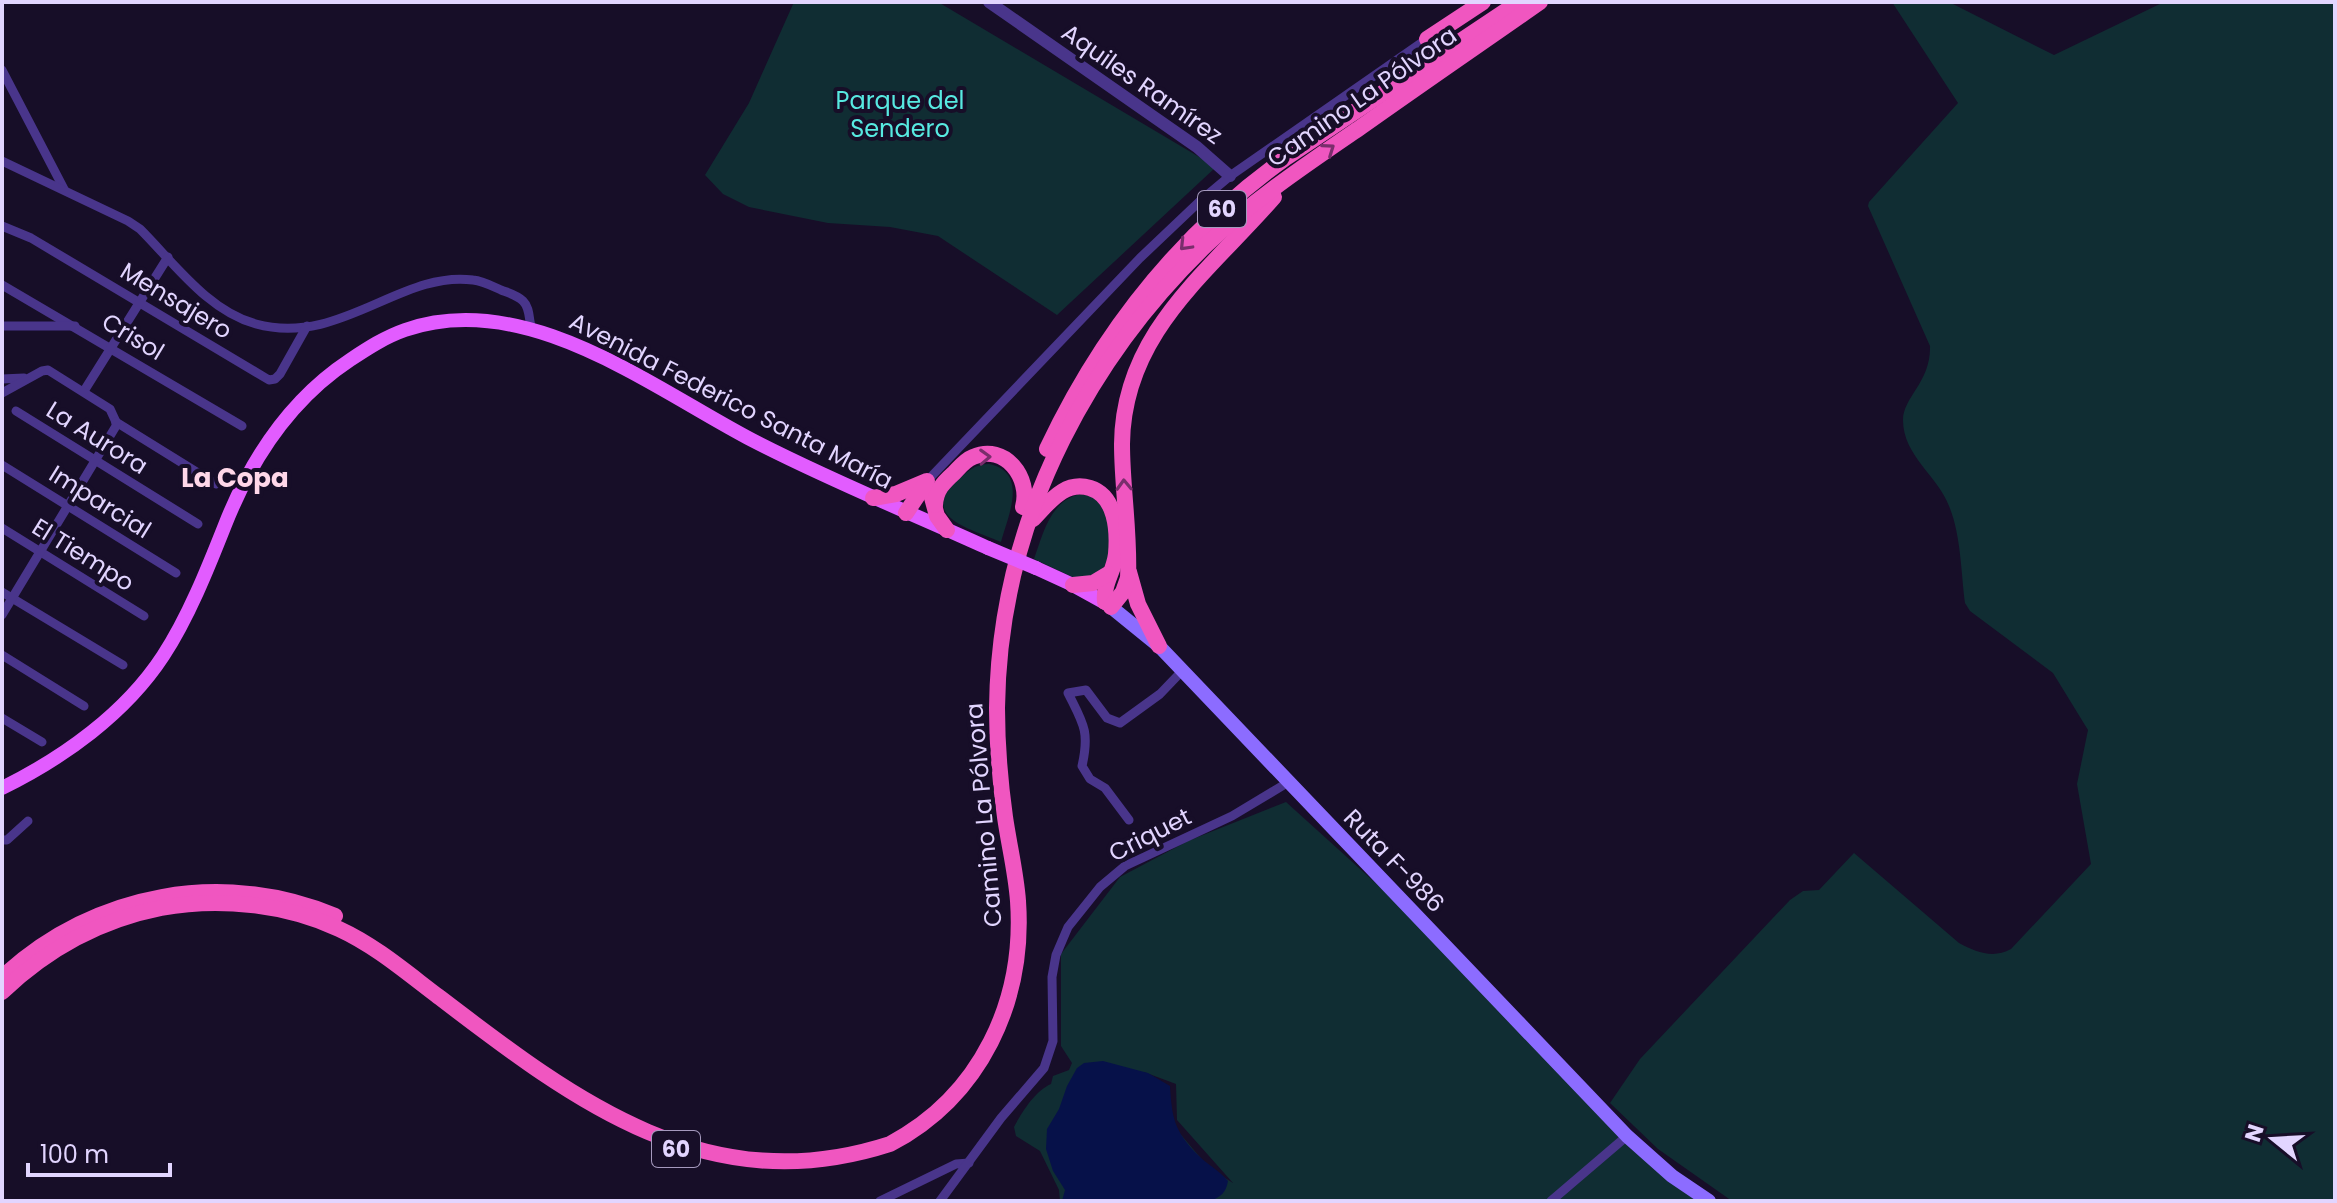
<svg xmlns="http://www.w3.org/2000/svg" width="2337" height="1203" font-family="Poppins,sans-serif">
<style>
.green{fill:#102d33;fill-rule:evenodd}
.water{fill:#061149}
.lines{fill:none;stroke-linecap:round;stroke-linejoin:round}
.minor{stroke:#49358b;stroke-width:9}
.tertiary{stroke:#49358b;stroke-width:12}
.secondary{stroke:#8c6cff;stroke-width:14}
.primary{stroke:#e25cff;stroke-width:14}
.trunk{stroke:#f056c0;stroke-width:16}
.primary-bridge{stroke:#e25cff;stroke-width:14}
.oneway{stroke:#792e6c}
.labels{text-anchor:middle;stroke-width:8;stroke-linejoin:round;paint-order:stroke}
.shield{fill:#170e28;stroke:#a599be;stroke-width:2}
.shield-label{font-size:22px;font-weight:bold;fill:#e2d5ff}
.street-label{font-size:24px;fill:#e2d5ff;stroke:#170e28}
.park-label{font-size:24px;fill:#57e9e1;stroke:#170e28}
.neighbourhood-label{font-size:26px;font-weight:bold;fill:#ffd7e9;stroke:#170e28}
</style>
<rect width="100%" height="100%" fill="#170e28"/>
<g class="green">
<path d="M794,2H938L1216,167L1057,315L938,236L890,227L828,223L749,207L723,194L705,175L749,103Z"/>
<path d="M1892,2H1949L2054,55L2164,2H2335V1201H1732L1658,1149L1610,1103L1640,1059L1790,900L1803,891L1819,890L1854,853L1959,943C1976,952 1993,959 2011,949L2091,864L2077,784L2088,730L2053,673L1970,611L1965,603C1961,572 1961,535 1949,506C1938,476 1903,456 1903,420C1903,397 1931,382 1930,346L1868,206L1869,202L1958,103Z"/>
<path d="M989,464C1029,472 1008,516 1001,542C974,530 917,517 957,481C967,472 974,464 989,464Z"/>
<path d="M1081,494C1088,496 1094,496 1098,501C1111,514 1116,555 1102,569C1097,574 1086,577 1079,580L1034,559C1043,534 1050,500 1081,494Z"/>
<path d="M1286,802L1391,897L1631,1149L1698,1201H1060L1059,1190L1040,1151L1016,1136L1014,1127C1022,1112 1035,1091 1051,1084L1053,1076L1069,1070L1072,1063L1061,1046V954L1120,877L1188,841ZM1144,1072L1176,1084L1177,1120L1233,1183L1209,1168L1161,1111Z"/>
</g>
<path class="water" d="M1103,1061L1148,1073L1170,1086C1172,1118 1174,1131 1199,1156C1208,1165 1219,1170 1228,1181C1226,1193 1221,1196 1211,1201H1062L1065,1190L1053,1171L1046,1149L1047,1129L1059,1109L1067,1086L1077,1068L1084,1063Z"/>
<g class="lines">
<g class="minor">
<path d="M2,70L64,189"/>
<path d="M2,161L128,221L140,229C174,263 208,311 256,324C340,347 401,270 473,280C483,281 492,286 501,290C509,293 517,295 523,301C531,309 528,320 532,329"/>
<path d="M2,226L31,238L269,380L275,379L280,374L307,326"/>
<path d="M2,285L242,426"/>
<path d="M2,326H75"/>
<path d="M2,379L24,378"/>
<path d="M84,391L168,257"/>
<path d="M2,393L42,371L48,370L110,409L116,422"/>
<path d="M16,411L198,524"/>
<path d="M116,422L216,484"/>
<path d="M2,465L176,573"/>
<path d="M927,481L1140,258L1199,202L1230,176L1427,39"/>
<path d="M2,528L144,616"/>
<path d="M2,592L123,665"/>
<path d="M2,615L116,426V422"/>
<path d="M2,655L84,706"/>
<path d="M2,718L42,742"/>
<path d="M1129,820L1105,788L1090,779L1082,766C1090,731 1083,723 1068,693L1086,690L1107,718L1120,723L1160,694L1182,671"/>
<path d="M2,840H7L28,821"/>
<path d="M880,1201L956,1164L969,1163"/>
<path d="M940,1201L1001,1118L1044,1068L1053,1041L1052,977L1056,955L1068,927L1100,887L1125,866L1232,816L1287,783"/>
<path d="M1551,1201L1627,1136"/>
</g>
<path class="tertiary" d="M989,2L1197,147L1230,176"/>
<path class="secondary" d="M1111,607L1159,646L1627,1136L1672,1176L1709,1201"/>
<g class="primary">
<path d="M1036,568L1073,585L1111,606"/>
<path d="M2,788C63,758 125,714 163,656C188,618 208,568 225,525C251,459 291,399 350,360C368,348 385,337 405,330C525,288 651,387 752,440C829,480 909,512 988,548"/>
</g>
<g class="trunk">
<path d="M1427,39L1483,2"/>
<path d="M1047,449C1102,332 1182,232 1287,157L1519,2"/>
<path d="M931,494L937,516L947,530"/>
<path d="M873,498L896,494L927,481"/>
<path d="M935,505C936,490 943,483 954,473C959,468 965,460 973,457C1005,443 1031,478 1023,507"/>
<path d="M906,513L926,483"/>
<path d="M1033,519C1049,503 1064,480 1090,488C1116,496 1118,531 1116,554C1114,572 1103,583 1105,602"/>
<path d="M1129,572L1138,604L1159,646"/>
<path d="M1073,585L1093,583L1108,574"/>
<path d="M1111,607L1123,592L1128,578C1130,533 1122,488 1122,444C1123,333 1208,273 1274,197"/>
<path d="M6,974C95,893 223,869 335,916"/>
<path d="M2,992C46,950 100,920 161,908C219,897 285,904 339,929C376,946 407,973 439,997C575,1101 708,1203 890,1144C981,1096 1025,1001 1018,901C1016,873 1009,845 1005,817C1000,781 997,745 997,708C998,614 1021,523 1063,439C1099,367 1148,301 1206,245C1253,200 1307,164 1361,127C1420,85 1480,44 1540,2"/>
</g>
<path class="primary-bridge" d="M988,548L1036,568"/>
</g>
<defs><path id="oneway-chevron" d="M-2-3.5L2.5 0L-2 3.5" fill="none" stroke-width="1.6" stroke-linecap="round" stroke-linejoin="round" transform="scale(2)"/></defs>
<g class="oneway">
<use href="#oneway-chevron" transform="translate(1329 149) rotate(-35)"/>
<use href="#oneway-chevron" transform="translate(1185 245) rotate(134)"/>
<use href="#oneway-chevron" transform="translate(985 457) rotate(-2)"/>
<use href="#oneway-chevron" transform="translate(1124 485) rotate(-92)"/>
</g>
<g class="labels">
<g class="shield">
<rect x="1198" y="191" width="48" height="36" rx="6"/>
<rect x="652" y="1131" width="48" height="36" rx="6"/>
</g>
<g class="shield-label">
<text x="1222" y="217">60</text>
<text x="676" y="1157">60</text>
</g>
<g class="street-label">
<text transform="translate(1142 84) rotate(35)" y="8">Aquiles Ramírez</text>
<text transform="translate(1362 97) rotate(-35)" y="8">Camino La Pólvora</text>
<text transform="translate(176 301) rotate(31)" y="8">Mensajero</text>
<text transform="translate(133 337) rotate(31)" y="8">Crisol</text>
<text transform="translate(731 401) rotate(27)" y="8">Avenida Federico Santa María</text>
<text transform="translate(97 438) rotate(32)" y="8">La Aurora</text>
<text transform="translate(100 502) rotate(32)" y="8">Imparcial</text>
<text transform="translate(83 555) rotate(32)" y="8">El Tiempo</text>
<text transform="translate(984 815) rotate(-95)" y="8">Camino La Pólvora</text>
<text transform="translate(1150 835) rotate(-27)" y="8">Criquet</text>
<text transform="translate(1394 861) rotate(46)" y="8">Ruta F-986</text>
</g>
<g class="park-label">
<text x="900" y="109">Parque del<tspan x="900" dy="28">Sendero</tspan></text>
</g>
<g class="neighbourhood-label">
<text x="235" y="487">La Copa</text>
</g>
</g>
<rect width="2337" height="1203" fill="none" stroke="#e2d5ff" stroke-width="8"/>
<g transform="translate(2273 1139) rotate(288)" stroke="#170e28" stroke-width="6" paint-order="stroke">
<path d="M0-6L14 30L0 20L-14 30Z" fill="#e2d5ff"/>
<text y="-12" font-size="22" font-weight="bold" text-anchor="middle" fill="#e2d5ff">N</text>
</g>
<path d="M28 1163v12h142v-12" fill="none" stroke="#e2d5ff" stroke-width="4"/>
<text x="40" y="1163" font-size="24" fill="#e2d5ff" stroke="#170e28" stroke-width="6" paint-order="stroke">100 m</text>
</svg>
